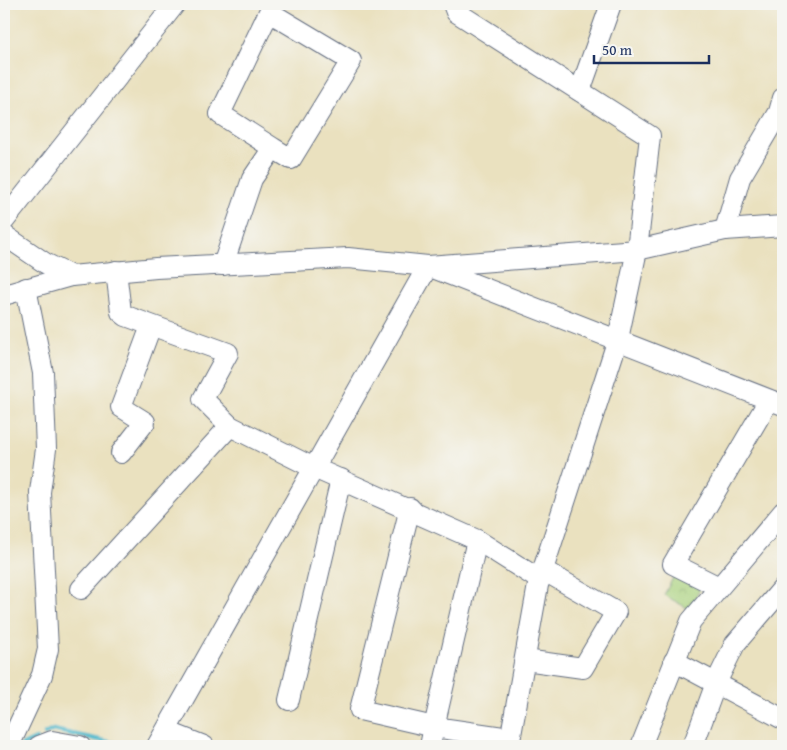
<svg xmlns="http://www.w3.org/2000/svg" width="787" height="750" font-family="'Gentium Book Plus',serif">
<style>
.park{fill:url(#park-crowns);stroke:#62806d}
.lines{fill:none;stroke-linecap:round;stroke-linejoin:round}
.stream{stroke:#4db7cb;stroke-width:4.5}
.minor-casing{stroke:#636d80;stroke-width:22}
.minor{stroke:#fff;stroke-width:20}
</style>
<defs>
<pattern id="park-crowns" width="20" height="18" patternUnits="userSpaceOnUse" patternTransform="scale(1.25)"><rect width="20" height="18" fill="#a9d17c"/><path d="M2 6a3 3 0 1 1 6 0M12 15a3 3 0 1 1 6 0" fill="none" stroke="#91b46e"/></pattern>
</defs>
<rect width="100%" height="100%" fill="#f6f6f2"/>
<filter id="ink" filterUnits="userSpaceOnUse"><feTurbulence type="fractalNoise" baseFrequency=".02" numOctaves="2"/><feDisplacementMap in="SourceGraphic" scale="10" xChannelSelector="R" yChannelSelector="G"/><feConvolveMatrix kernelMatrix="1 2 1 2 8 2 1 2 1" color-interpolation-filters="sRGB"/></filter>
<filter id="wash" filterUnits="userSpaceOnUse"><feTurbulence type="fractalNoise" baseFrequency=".0096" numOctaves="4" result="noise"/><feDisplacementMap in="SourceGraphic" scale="20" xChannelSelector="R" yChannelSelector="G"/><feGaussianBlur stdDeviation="1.12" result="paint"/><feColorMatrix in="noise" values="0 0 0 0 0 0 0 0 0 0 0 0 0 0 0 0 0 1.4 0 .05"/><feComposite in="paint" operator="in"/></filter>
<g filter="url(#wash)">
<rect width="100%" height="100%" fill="#eae1bf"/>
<path class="park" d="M677,570L696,580L700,589L689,609L664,595Z"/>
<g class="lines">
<g class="stream">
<path d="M45,734L53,730L128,746"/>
<path d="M21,746L36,739"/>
</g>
</g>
</g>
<g filter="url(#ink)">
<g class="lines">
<defs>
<g id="minor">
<path d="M453,4L456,12L650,136L637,250L618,339L538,585L509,746"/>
<path d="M580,91L611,4"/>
<path d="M4,221L175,4"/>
<path d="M725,230L740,178L779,112L783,98"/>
<path d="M4,235L45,263L71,276L156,268L348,258L428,266L783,405"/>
<path d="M223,265L252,179L273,148L291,159L351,61L269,12L220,114L273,148"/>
<path d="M116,271L121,312L126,316L228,353L203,399L230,426"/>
<path d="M4,295L71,276"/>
<path d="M121,453L145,422L121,407L151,326"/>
<path d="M410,508L360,710L434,727L477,540"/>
<path d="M719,587L673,564L769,400"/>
<path d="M81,589L230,426L314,468L477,540L540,580"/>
<path d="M525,660L583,668L616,612L543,570"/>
<path d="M674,661L783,719"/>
<path d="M289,700L341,479"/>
<path d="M166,731L204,746"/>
<path d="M9,746L42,675L48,649L40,492L46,449L43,373L26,288"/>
<path d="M39,746L52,741L80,746"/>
<path d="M157,746L428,266L637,250L725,230L783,226"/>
<path d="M430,746L434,727L510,738"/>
<path d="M641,746L691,621L783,512"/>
<path d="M693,746L716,683L735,644L783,588"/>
</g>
</defs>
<use href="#minor" class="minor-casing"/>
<use href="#minor" class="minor"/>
</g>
</g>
<rect width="787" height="750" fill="none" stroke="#f6f6f2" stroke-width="20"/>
<path d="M594 55v8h115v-8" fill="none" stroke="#1b2f5e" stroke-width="2.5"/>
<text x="602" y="55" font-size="15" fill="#1b2f5e" stroke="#f6f6f2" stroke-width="4" paint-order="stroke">50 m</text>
</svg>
